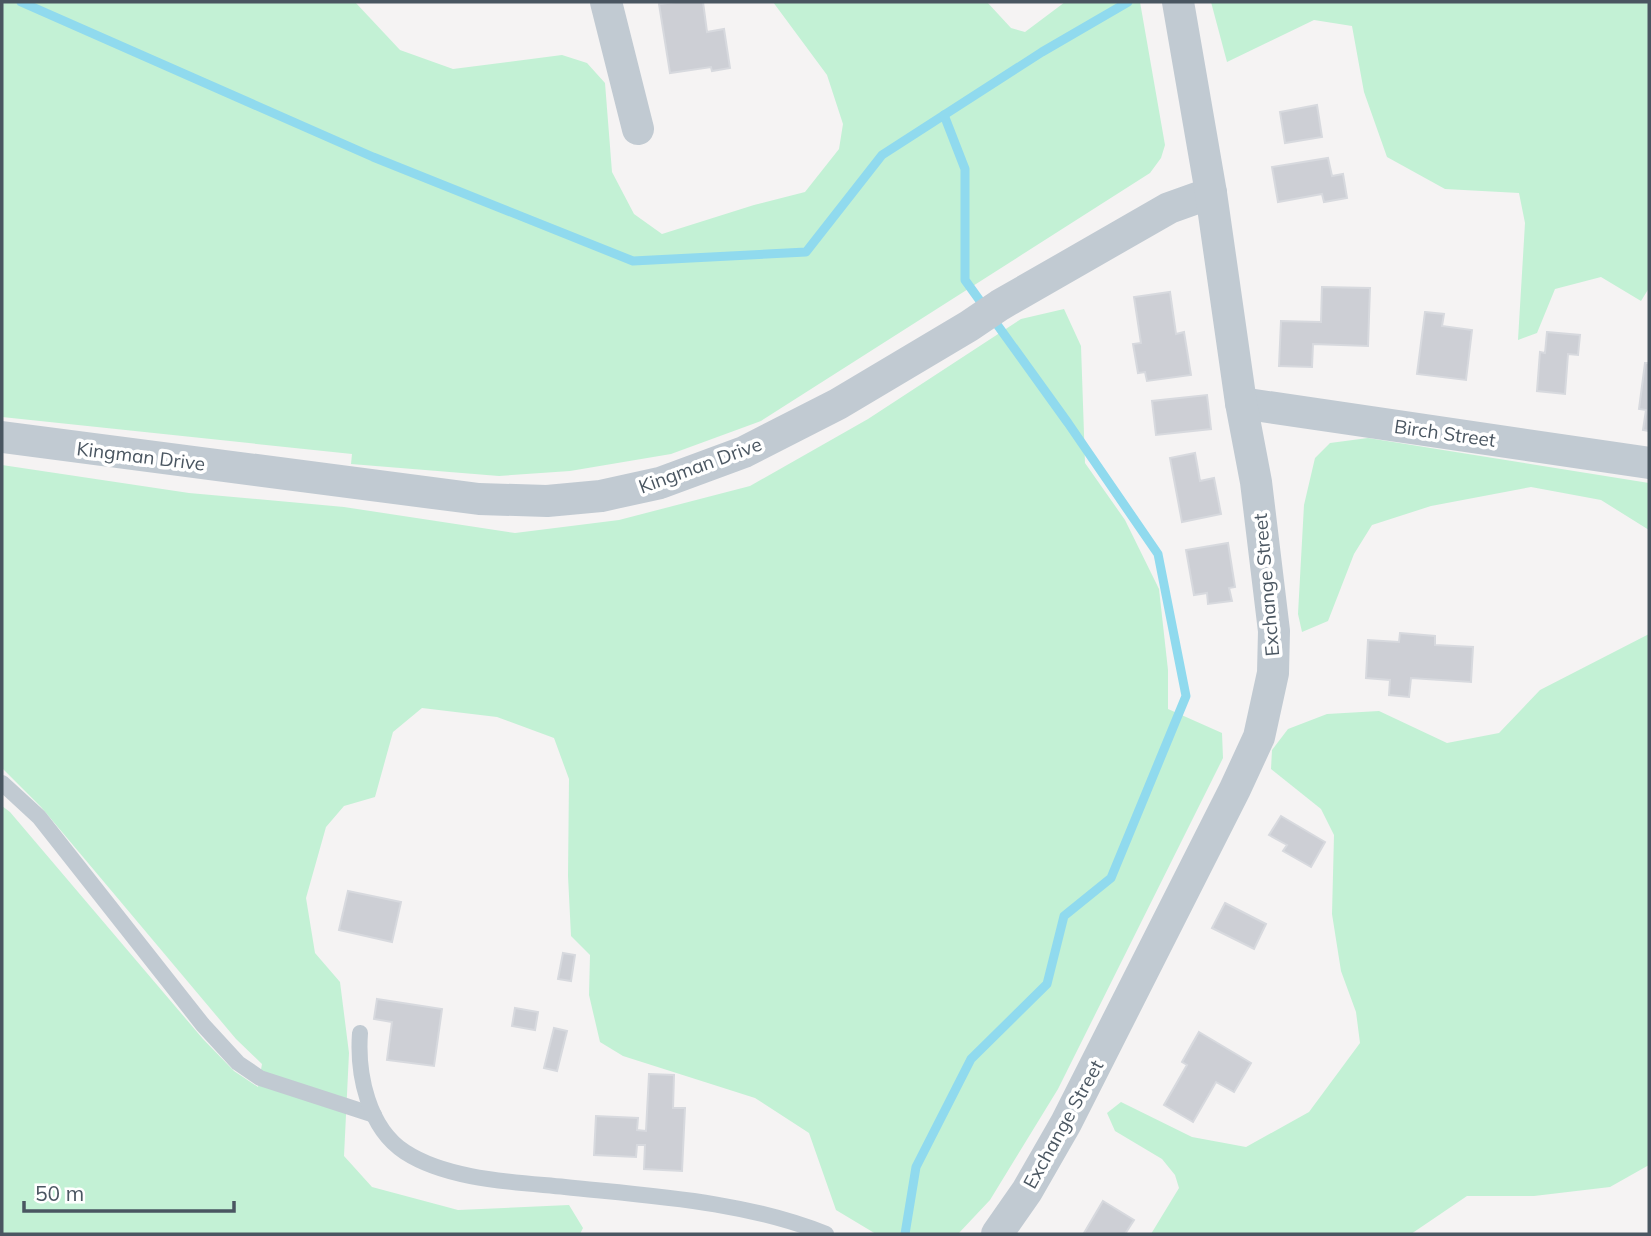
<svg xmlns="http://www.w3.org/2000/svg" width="1651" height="1236" font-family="Mulish,sans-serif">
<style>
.green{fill:#c3f1d5}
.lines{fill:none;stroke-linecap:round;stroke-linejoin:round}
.stream{stroke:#90daee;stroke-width:9}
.building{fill:#cdcfd5;stroke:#d7d9de;stroke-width:2}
.service{stroke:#c1cad2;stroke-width:16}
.minor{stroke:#c1cad2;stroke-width:32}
.labels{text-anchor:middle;stroke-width:7;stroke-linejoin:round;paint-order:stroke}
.street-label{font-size:19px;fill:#4a5661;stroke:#fff}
</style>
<rect width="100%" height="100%" fill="#f5f3f3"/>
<g class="green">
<path d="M2,2H355L400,50L453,69L562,55L587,63L605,83L612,172L634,214L662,234L754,205L805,192L839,149L843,124L827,75L773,2H987L1011,28L1025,32L1065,2H1140L1165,145L1161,158L1150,173L761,421L671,454L570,471L499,476L351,464L352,454L2,417Z"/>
<path d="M1211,2H1649V288L1641,301L1601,277L1555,289L1537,333L1518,340L1525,223L1519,193L1445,189L1387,157L1364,92L1352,26L1314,20L1227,62Z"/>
<path d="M1064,309L1081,346L1085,463L1125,520L1159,589L1168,670V709L1222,733L1223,758L1058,1089L990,1200L958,1234H876L836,1210L809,1133L755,1098L623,1056L600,1042L589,995L590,955L571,936L568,876L569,779L554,738L497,717L422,708L393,732L375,797L344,806L326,827L306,898L315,953L340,982L349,1053L344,1156L372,1187L458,1210L569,1205L583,1228L580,1234H2V806L10,812L203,1039L234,1071L258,1087L262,1064L236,1039L41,807L2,768V465L189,493L344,507L515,533L619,520L750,486L868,419L1021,319Z"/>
<path d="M1368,438L1649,483V530L1601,500L1531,487L1431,506L1372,525L1354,554L1328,621L1302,632L1298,614L1304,505L1315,458L1330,443Z"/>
<path d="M1649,634V1165L1610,1187L1534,1196H1467L1411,1234H1151L1179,1188L1175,1175L1162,1159L1115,1131L1107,1113L1121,1102L1192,1137L1246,1147L1309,1112L1360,1043L1356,1012L1341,971L1332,914L1334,835L1321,809L1271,769L1272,750L1288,729L1327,714L1379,711L1447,743L1499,733L1540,690Z"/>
</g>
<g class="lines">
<g class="stream">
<path d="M21,2L373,157L633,261L806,252L882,155L1042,52L1128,2"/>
<path d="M905,1234L916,1167L971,1059L1047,984L1064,916L1111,878L1186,696L1158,554L1068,423L965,280V169L944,115"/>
</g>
</g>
<g class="building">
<path d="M676,2H703L707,32L724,29L730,68L712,71L711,67L670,73L659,4Z"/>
<path d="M1317,105L1322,137L1285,143L1280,112Z"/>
<path d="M1328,158L1332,176L1343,174L1347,198L1324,202L1322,194L1278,202L1272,167Z"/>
<path d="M1322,287L1370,288L1368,346L1313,344L1312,367L1279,366L1281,321L1321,322Z"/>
<path d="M1170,292L1176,334L1184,332L1191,375L1147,381L1145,372L1138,373L1133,344L1141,343L1134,297Z"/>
<path d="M1425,312L1444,314L1442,326L1472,330L1466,380L1417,374Z"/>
<path d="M1547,332L1580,335L1578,355L1568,354L1565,394L1537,391L1540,352L1545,353Z"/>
<path d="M1645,363H1649V431L1643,430L1646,410L1639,409Z"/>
<path d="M1207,395L1211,429L1156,435L1152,401Z"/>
<path d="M1195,453L1200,481L1214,478L1221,514L1182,522L1170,458Z"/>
<path d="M1228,543L1235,587L1229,588L1232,601L1208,604L1207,593L1194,595L1186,550Z"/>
<path d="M1400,633L1435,636V645L1473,647L1471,682L1411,678L1409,697L1389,695L1390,680L1366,678L1368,640L1399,642Z"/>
<path d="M1281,816L1325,842L1311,867L1283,851L1287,845L1269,835Z"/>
<path d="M348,891L401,902L392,942L339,930Z"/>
<path d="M1225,903L1266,924L1254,949L1212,928Z"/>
<path d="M563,953L575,955L571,981L558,979Z"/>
<path d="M377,999L442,1009L434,1066L387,1060L392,1022L374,1019Z"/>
<path d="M515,1008L538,1012L535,1030L512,1026Z"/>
<path d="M554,1028L567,1031L557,1071L544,1068Z"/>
<path d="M1199,1032L1251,1063L1234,1092L1216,1082L1193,1122L1164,1105L1187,1065L1182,1062Z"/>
<path d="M649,1074L674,1075L673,1108H685L682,1171L644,1169L645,1145H637L636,1157L594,1155L596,1116L638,1118L637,1130L646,1131Z"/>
<path d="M1103,1201L1134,1220L1125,1234L1084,1233Z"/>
</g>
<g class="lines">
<g class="service">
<path d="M2,783L39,817L203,1025L238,1063L260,1078L374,1115"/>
<path d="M360,1033C357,1074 368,1128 405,1152C448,1180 515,1182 565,1187C652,1196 744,1201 826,1234"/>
</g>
<g class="minor">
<path d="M606,2L638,129"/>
<path d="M1241,403L1649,463"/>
<path d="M2,437L479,499L547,501L601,496L660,483L744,452L838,404L969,326L1000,305L1169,208L1211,193"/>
<path d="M997,1234L1027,1191L1066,1123L1235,789L1259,737L1273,673L1274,631L1256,482L1241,403L1211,193L1178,2"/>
</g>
</g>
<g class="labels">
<g class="street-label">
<text transform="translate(1445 433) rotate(8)" y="7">Birch Street</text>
<text transform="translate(141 456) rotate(7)" y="7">Kingman Drive</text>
<text transform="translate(700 465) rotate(-20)" y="7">Kingman Drive</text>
<text transform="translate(1266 585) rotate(-95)" y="7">Exchange Street</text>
<text transform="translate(1063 1124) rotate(-61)" y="7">Exchange Street</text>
</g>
</g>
<rect width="1651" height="1236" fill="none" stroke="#4a5661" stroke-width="7"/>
<path d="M24 1201v10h210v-10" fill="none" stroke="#4a5661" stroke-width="3.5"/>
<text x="35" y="1201" font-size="21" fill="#4a5661" stroke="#ffffff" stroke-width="5" paint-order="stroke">50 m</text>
</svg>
